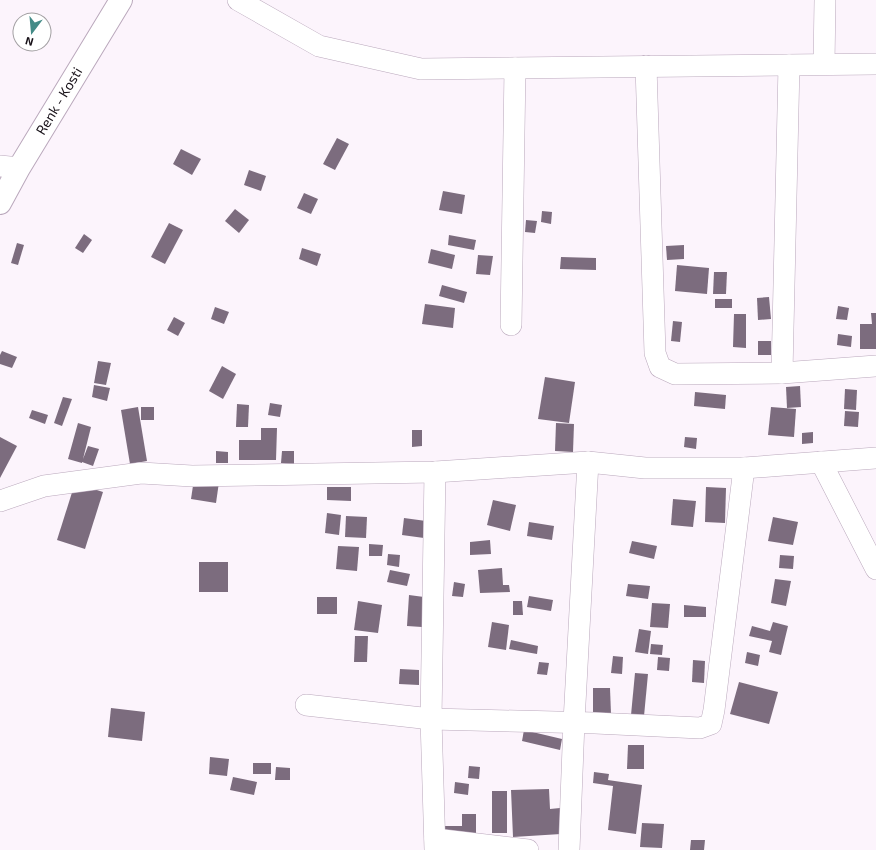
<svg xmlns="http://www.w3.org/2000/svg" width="876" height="850" font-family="'Exo 2',sans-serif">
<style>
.building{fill:#7c6c7e}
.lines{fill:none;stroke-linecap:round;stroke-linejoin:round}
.street-casing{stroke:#baa8bc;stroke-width:22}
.primary-casing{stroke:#baa8bc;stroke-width:24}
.street{stroke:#fff;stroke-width:21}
.primary{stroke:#fff;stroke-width:22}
.labels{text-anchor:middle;stroke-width:4;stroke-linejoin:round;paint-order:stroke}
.street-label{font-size:14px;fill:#181219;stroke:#fff}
</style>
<rect width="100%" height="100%" fill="#fcf4fc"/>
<g class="building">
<path d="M337,138L349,144L335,170L323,164Z"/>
<path d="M181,149L201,159L192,175L173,164Z"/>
<path d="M249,170L266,176L261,191L244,185Z"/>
<path d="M443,191L465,195L462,214L439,210Z"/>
<path d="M304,193L318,199L311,214L297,208Z"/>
<path d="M235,209L249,220L239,233L225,221Z"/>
<path d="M542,211L552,212L551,224L541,222Z"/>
<path d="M526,220L537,221L535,233L525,232Z"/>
<path d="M169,223L183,230L165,264L151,257Z"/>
<path d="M84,234L92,240L83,253L75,248Z"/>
<path d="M449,235L476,240L474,250L448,245Z"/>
<path d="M17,243L24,245L18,265L11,263Z"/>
<path d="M684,245V259L667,260L666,246Z"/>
<path d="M302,248L321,254L317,266L299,259Z"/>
<path d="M431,249L455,255L452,269L428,263Z"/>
<path d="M478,255L493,256L490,275L476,274Z"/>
<path d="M561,257L596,258V270L560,269Z"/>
<path d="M677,265L709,268L707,294L675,291Z"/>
<path d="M714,272H727L726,294H713Z"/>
<path d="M442,285L467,292L464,303L439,296Z"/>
<path d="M769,297L771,319L758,320L757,298Z"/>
<rect x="715" y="299" width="17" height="9"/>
<path d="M425,304L455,308L453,328L422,324Z"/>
<path d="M838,306L849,308L847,320L836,319Z"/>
<path d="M215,307L229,312L224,324L211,319Z"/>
<path d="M871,313H876V349H860V324H872Z"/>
<path d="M734,314H746V348L733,347Z"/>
<path d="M174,317L185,323L178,336L167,330Z"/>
<path d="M673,321L682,322L680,342L671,341Z"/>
<path d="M838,334L852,336L851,347L837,345Z"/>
<rect x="758" y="341" width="13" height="14"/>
<path d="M2,351L17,357L12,368L0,364V355Z"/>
<path d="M98,361L111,363L106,385L94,383Z"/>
<path d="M222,366L236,374L223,399L209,391Z"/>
<path d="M545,377L575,382L569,423L538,419Z"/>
<path d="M94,385L110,388L107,401L92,397Z"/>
<path d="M800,386L801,407L787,408L786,387Z"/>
<path d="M845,389L857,390L856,410L844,409Z"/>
<path d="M695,392L726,395L725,409L694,406Z"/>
<path d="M63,397L72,399L62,426L54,423Z"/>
<path d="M270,403L282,405L280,417L268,415Z"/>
<path d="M237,404L249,405L248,427H236Z"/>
<path d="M138,407L147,461L130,464L121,410Z"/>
<rect x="141" y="407" width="13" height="13"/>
<path d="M771,407L796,409L794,437L768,435Z"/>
<path d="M32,410L48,415L45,424L29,418Z"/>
<path d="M845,411L859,412L858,427L844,426Z"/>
<path d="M78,423L91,427L83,459L88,446L99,449L93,466L82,462V463L68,459Z"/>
<path d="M556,423L574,424L573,452L555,451Z"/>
<path d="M261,428H277L276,460H239V440H261Z"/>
<path d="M412,430H422V446L412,447Z"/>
<path d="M813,432V443L802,444V433Z"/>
<path d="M0,437L17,446L0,478Z"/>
<path d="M685,437L697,438L696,449L684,447Z"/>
<path d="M216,451L228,452V463H216Z"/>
<path d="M282,451H294V464L281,463Z"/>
<path d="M194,479L219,482L216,503L191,499Z"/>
<path d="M75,483L103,492L85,549L57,540Z"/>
<path d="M327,487H351V501L327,500Z"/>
<path d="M706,487L726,488L725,523L705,522Z"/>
<path d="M673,499L696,501L693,527L671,525Z"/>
<path d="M493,500L516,505L510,531L487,525Z"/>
<path d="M327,513L341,515L339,535L325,533Z"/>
<path d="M346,516L367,517L366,538L345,537Z"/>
<path d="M773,517L798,522L793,545L768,541Z"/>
<path d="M404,518L426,521L424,538L402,535Z"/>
<path d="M529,522L554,526L552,540L527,536Z"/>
<path d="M490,540L491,554L470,555V542Z"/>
<path d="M632,541L657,546L654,559L629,553Z"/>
<path d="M369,544L383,545L382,556H369Z"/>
<path d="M338,546L359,547L357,571L336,569Z"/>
<path d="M388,554L400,555L399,567L387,565Z"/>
<path d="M780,555L794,556L793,569L779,568Z"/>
<rect x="199" y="562" width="29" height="30"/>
<path d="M502,568L503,585H509L510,592L480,593L478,570Z"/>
<path d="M390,570L410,574L407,586L387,582Z"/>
<path d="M775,579L791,581L786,606L771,603Z"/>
<path d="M454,582L465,584L463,597L452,596Z"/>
<path d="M628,584L650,586L648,599L626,596Z"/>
<path d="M409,595L424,597L422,627L407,626Z"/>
<path d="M529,596L553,600L551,611L527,607Z"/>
<rect x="317" y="597" width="20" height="17"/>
<path d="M358,601L382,605L378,633L354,630Z"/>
<path d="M513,601H522L523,615H513Z"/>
<path d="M652,603L670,604L668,628L650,627Z"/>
<path d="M684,605L706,607V617H684Z"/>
<path d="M492,622L509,625L506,650L488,647Z"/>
<path d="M773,622L788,626L781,655L769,652L772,641L749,636L752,626L770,631Z"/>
<path d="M639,629L651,631L648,654L635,652Z"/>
<path d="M355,636H368L367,662H354Z"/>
<path d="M511,640L538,646L537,654L509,649Z"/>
<path d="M651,644L663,645L662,655L650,654Z"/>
<path d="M747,652L760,655L758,666L745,663Z"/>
<path d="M613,656L623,657L622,674L611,673Z"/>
<path d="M658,657L670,658L669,671L657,670Z"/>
<path d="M693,660L705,661L704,683L692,682Z"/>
<path d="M539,662L549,663L547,675L537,674Z"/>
<path d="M400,669L419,670V685L399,684Z"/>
<path d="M635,673L648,674L644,716L631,715Z"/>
<path d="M739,682L778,692L769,724L730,714Z"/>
<path d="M593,688H610L611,714H593Z"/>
<path d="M111,708L145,712L142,741L108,737Z"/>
<path d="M524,730L562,739L560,750L522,741Z"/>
<path d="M628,745H644V769H627Z"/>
<path d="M210,757L229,759L227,776L209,774Z"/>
<rect x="253" y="763" width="18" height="11"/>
<path d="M469,766L480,767L479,779L468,778Z"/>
<path d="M276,767L290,768V780H275Z"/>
<path d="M594,772L609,774L608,780L642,785L636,834L608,830L613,786L593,783Z"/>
<path d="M233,777L257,782L254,795L230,790Z"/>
<path d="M455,782L469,784L468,795L454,793Z"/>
<path d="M549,789L550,809L560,808L561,834L513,837L511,790Z"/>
<rect x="492" y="791" width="15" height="42"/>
<path d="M462,814H476V840H442V826H462Z"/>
<path d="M642,823L664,824L662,848L640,847Z"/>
<path d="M691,840H705L704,850H690Z"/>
</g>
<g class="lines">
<defs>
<g id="street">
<path d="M238,0L319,46L421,69L876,64"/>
<path d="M824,64L825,0"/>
<path d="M646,66L655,353L660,367L675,374L782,373L876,366"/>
<path d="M0,166L19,168"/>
<path d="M511,325L515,68"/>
<path d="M782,373L789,65"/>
<path d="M821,462L876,569"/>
<path d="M435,472L431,719L435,850"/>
<path d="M0,501L44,486L141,473L192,476L435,472L588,462L645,468H744L876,458"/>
<path d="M306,705L431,719L595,723L700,728L711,724L714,710L744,468"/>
<path d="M435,839L528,850"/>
<path d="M569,850L574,722L588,462"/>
</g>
<path id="primary" d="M0,203L19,168L121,0"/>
</defs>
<use href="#street" class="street-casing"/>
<use href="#primary" class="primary-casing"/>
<use href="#street" class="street"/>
<use href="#primary" class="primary"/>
</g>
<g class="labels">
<g class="street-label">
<text transform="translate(59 101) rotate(-59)" y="5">Renk - Kosti</text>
</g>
</g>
<g transform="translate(32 32) rotate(196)"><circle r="19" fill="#ffffff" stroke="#a3a0a3"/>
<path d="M0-3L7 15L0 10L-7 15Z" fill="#438b87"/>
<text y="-6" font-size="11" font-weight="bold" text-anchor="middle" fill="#181219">N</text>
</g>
</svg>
